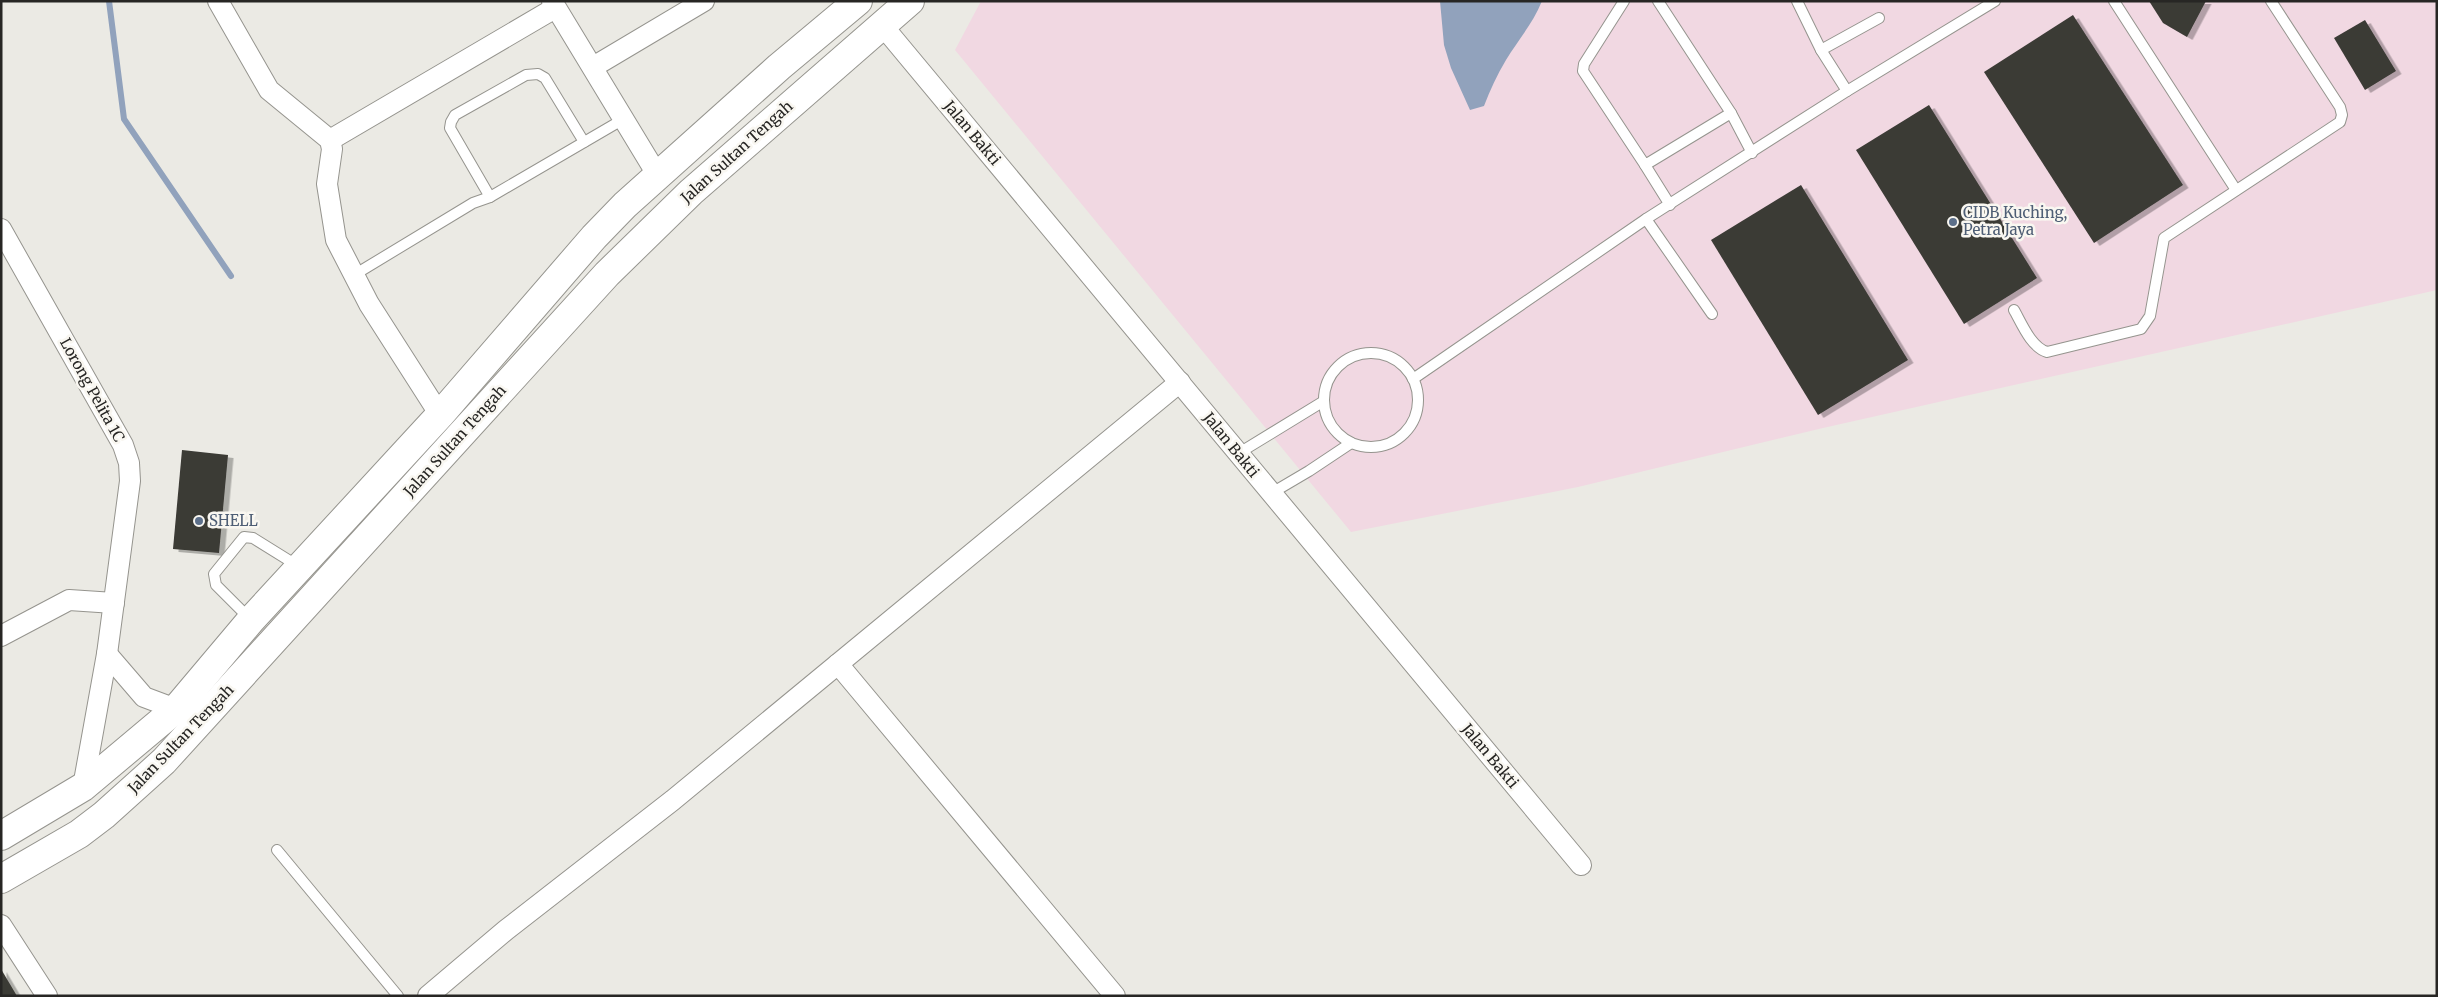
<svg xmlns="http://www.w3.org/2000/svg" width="2438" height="997" font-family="Merriweather,serif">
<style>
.education{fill:#f1d8e2}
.water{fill:#91a2bc}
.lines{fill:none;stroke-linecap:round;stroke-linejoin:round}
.stream{stroke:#91a2bc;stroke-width:6}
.building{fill:#3b3a35;filter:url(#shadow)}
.lane-casing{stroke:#95948e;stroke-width:12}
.street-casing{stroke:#95948e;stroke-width:22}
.secondary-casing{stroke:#95948e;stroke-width:30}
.lane{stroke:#fff;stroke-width:10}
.street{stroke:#fff;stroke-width:20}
.secondary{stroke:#fff;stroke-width:28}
.service-dot{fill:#5c6f8a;stroke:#f9f7f1;stroke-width:2}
.labels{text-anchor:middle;stroke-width:5;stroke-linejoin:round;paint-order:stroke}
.street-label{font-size:15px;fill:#272624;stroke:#f9f7f1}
.service-label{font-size:15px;fill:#4e5e75;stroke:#f9f7f1;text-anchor:start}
</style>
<defs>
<filter id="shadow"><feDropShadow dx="5.5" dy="3" stdDeviation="0" flood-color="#0004"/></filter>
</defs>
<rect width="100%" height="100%" fill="#ebeae4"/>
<path class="education" d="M981,1H2437V290L1823,428L1578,487L1351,532L955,50Z"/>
<path class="water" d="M1440,1H1542C1532,25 1518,40 1506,60C1497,75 1490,90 1484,106L1470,110L1451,68L1444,45Z"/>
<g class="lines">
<path class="stream" d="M109,1L124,119L231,276"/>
</g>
<g class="building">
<path d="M2149,1H2206L2187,37L2163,23Z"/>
<path d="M2073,15L2183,185L2094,243L1984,72Z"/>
<path d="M2365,20L2396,71L2365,90L2334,38Z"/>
<path d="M1929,105L2037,278L1964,324L1856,150Z"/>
<path d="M1801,185L1908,360L1818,415L1711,240Z"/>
<path d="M182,450L228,455L219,553L173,549Z"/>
<path d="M1,969L17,996H1Z"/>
</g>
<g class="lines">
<defs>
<g id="lane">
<path d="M1624,1L1584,64L1583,71L1645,165L1731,113"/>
<path d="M1658,1L1731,113L1752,153"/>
<path d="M1797,1L1821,50"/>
<path d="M2114,1L2236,190"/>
<path d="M1847,91L1821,50L1879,18"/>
<path d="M1645,165L1670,205"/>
<path d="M490,197L450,128L451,122L455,115L526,75L538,74L545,78L584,142"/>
<path d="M1646,219L1712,314"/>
<path d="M354,275L473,203L490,197L622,120"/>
<path d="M2014,310C2022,324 2031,347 2047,352L2141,329L2150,316L2164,238L2340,122L2342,115L2340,107L2271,1"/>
<circle cx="1371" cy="400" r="47"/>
<path d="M1413,379L1646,219L1847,91L1995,1"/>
<path d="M1239,453L1324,401"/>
<path d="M1270,494L1309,471L1351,443"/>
<path d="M251,620L216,585L214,574L244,537L253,538L298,566"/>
<path d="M277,850L398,996"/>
</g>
<g id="street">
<path d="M218,1L269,90L330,140L332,149L327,184L336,240L369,304L440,415"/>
<path d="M552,1L658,176"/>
<path d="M882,25L1581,865"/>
<path d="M593,67L704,1"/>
<path d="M330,140L555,8"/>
<path d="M1,229L123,445L129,463L130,481L107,654L83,787"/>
<path d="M1,636L69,600L114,603"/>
<path d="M107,654L144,697L176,709"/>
<path d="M838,664L1115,996"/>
<path d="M1,925L47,996"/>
<path d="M428,996L506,930L673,800L1180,382"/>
</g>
<g id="secondary">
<path d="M1,836L83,787L176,709L251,620L440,415L594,237L625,205L779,67L858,1"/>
<path d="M1,879L79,834L104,815L164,761L607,274L691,192L910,1"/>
</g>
</defs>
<use href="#lane" class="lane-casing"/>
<use href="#street" class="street-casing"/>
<use href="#secondary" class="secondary-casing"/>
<use href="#lane" class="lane"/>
<use href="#street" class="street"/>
<use href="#secondary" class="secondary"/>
</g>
<g class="service-dot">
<circle cx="1953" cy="222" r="5"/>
<circle cx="199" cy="521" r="5"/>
</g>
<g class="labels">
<g class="street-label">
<text transform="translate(972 133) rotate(50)" y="5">Jalan Bakti</text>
<text transform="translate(737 152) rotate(-42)" y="5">Jalan Sultan Tengah</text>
<text transform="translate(92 390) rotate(61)" y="5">Lorong Pelita 1C</text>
<text transform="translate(455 441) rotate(-48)" y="5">Jalan Sultan Tengah</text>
<text transform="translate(1231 445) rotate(51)" y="5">Jalan Bakti</text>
<text transform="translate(181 739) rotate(-46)" y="5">Jalan Sultan Tengah</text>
<text transform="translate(1490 756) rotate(50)" y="5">Jalan Bakti</text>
</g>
<g class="service-label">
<text x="1963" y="218">CIDB Kuching,<tspan x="1963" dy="17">Petra Jaya</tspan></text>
<text x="209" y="526">SHELL</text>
</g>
</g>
<rect width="2438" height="997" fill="none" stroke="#272624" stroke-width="5"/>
</svg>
